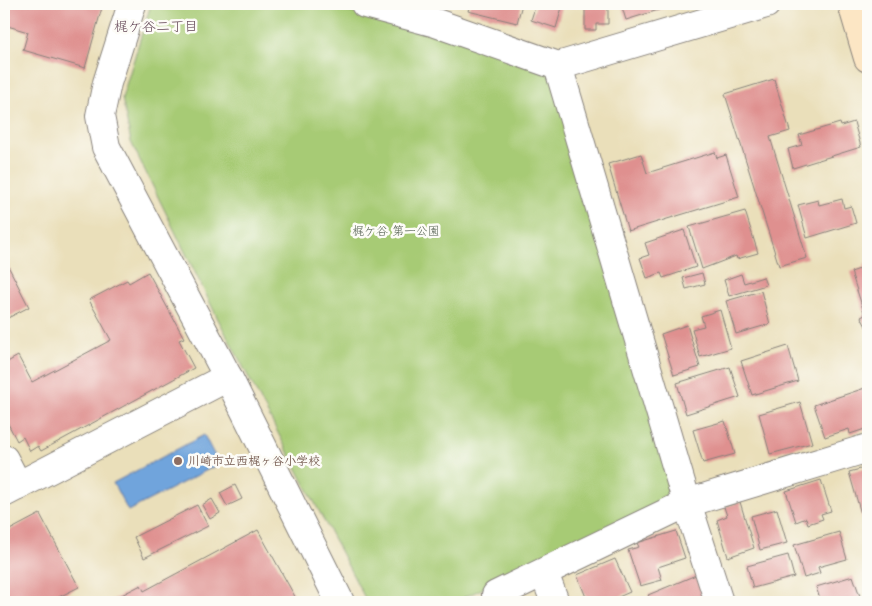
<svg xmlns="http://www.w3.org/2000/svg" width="872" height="606" font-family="Mali,'Klee One',sans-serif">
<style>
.green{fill:#a7cb75;stroke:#647658}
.water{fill:#70a4dc;stroke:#49638c}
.building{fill:#df908f}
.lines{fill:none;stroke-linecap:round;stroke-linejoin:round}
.street-casing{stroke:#86807a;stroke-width:30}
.secondary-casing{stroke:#86807a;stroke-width:30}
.street{stroke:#fff;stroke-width:28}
.secondary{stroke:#fce6c4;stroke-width:28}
.education-dot{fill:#8d6e63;stroke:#fdfcf7;stroke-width:2}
.labels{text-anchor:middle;stroke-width:5;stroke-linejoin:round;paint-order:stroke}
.park-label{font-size:12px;fill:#515d4f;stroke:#fdfcf7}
.education-label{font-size:12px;font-weight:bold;fill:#785e54;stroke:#fdfcf7;text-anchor:start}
.neighbourhood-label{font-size:14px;fill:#644858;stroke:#fdfcf7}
</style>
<rect width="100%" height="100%" fill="#fdfcf7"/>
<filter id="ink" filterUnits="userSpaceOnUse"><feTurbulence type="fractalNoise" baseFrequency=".02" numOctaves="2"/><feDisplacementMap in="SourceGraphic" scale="10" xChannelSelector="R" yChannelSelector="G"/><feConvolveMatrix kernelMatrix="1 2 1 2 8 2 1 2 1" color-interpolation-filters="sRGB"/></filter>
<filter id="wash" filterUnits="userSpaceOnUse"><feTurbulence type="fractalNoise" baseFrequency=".0096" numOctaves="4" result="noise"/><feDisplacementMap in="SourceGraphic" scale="20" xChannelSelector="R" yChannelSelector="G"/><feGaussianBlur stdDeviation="1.12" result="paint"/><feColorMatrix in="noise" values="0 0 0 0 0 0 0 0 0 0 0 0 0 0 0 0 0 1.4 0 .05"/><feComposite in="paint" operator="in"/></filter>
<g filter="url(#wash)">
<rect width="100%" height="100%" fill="#eadfba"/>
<path class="green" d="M151,4H319L558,66L670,485L662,505L454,602H367L218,319L131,142L122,98Z"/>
<path class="water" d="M204,435L219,464L128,511L113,483Z"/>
<g id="blocks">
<g class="building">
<path d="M4,4H103L85,68L23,50L28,32L4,25Z"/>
<path d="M470,4H522L517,23L468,11Z"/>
<path d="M536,4H563L556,28L531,20Z"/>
<path d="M585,4H608V24H596V30H585Z"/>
<path d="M621,4H663L665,8L626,20Z"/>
<path d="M774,79L790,131L770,137L807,258L779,266L725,94Z"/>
<path d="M854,122L861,147L793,168L788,149L802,145L799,135L840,123L841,126Z"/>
<path d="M715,152L717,158L726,155L739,197L628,231L608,164L641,154L647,173Z"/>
<path d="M842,199L844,208L851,206L856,223L807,238L798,205L818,200L819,205Z"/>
<path d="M745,211L758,253L737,259L736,256L702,269L689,227Z"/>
<path d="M684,230L696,267L663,278L661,273L647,278L640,258L649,255L645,243Z"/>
<path d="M4,258L29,307L4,320Z"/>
<path d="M868,263V330L861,317L865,315L851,272L865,267L864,264Z"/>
<path d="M148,272L184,338L179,340L194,368L41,451L38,446L30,451L23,437L17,441L4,416V364L18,356L32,382L111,340L89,300L127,280L129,283Z"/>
<path d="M702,273L705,284L686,289L683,278Z"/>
<path d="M741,274L744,283L763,277L766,285L729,296L724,280Z"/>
<path d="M761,291L770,324L736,334L726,301Z"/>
<path d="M720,310L731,348L700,357L692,329L704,326L701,316Z"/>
<path d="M687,325L700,367L674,375L661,334Z"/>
<path d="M788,346L798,381L752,395L741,361Z"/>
<path d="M730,367L740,397L686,414L677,383Z"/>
<path d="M868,387V428L850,434L849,429L825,437L814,405Z"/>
<path d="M800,402L812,443L770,454L759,414Z"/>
<path d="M725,421L735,454L703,463L693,430Z"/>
<path d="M868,467V520L863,521L849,472Z"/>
<path d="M821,480L831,511L821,514L823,519L808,524L806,518L796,522L786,491Z"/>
<path d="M235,485L242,499L227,506L220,493Z"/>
<path d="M212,499L220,513L210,519L202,505Z"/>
<path d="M740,502L754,548L728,557L717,520L727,516L724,507Z"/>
<path d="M197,505L208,526L144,558L134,537Z"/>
<path d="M777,509L787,543L760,550L751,516Z"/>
<path d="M40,514L79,587L49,602H4V533Z"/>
<path d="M258,530L298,602H108L141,585L144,591Z"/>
<path d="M676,531L685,558L658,567L662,580L640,586L628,550L639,547L637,543Z"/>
<path d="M839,532L847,559L818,567L820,573L804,578L794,545Z"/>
<path d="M788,555L794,577L753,588L747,566Z"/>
<path d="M615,559L630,592L607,602H588L577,575Z"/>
<path d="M696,575L707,602H652L648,595Z"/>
<path d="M853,576L862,602H821L816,587Z"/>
</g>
</g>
</g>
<g filter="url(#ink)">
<use href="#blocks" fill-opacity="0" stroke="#86807a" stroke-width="1"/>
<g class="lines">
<defs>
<g id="street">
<path d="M132,4L107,83L100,116L106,147L228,377L340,602"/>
<path d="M365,4L436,23L558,66L766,4"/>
<path d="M558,66L687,503L719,602"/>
<path d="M4,459L18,486"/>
<path d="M4,493L228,377"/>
<path d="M544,573L555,602"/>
<path d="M496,595L687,503L868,448"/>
</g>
<path id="secondary" d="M852,4L868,58"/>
</defs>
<use href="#street" class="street-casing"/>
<use href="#secondary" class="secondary-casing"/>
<use href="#street" class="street"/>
<use href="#secondary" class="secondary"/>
</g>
</g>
<circle class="education-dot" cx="178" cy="461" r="5"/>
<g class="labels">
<g class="park-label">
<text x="396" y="235">梶ケ谷 第一公園</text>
</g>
<g class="education-label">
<text x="188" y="465">川崎市立西梶ヶ谷小学校</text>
</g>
<g class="neighbourhood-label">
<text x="156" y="31">梶ケ谷二丁目</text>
</g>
</g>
<rect width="872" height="606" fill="none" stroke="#fdfcf7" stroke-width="20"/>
</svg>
